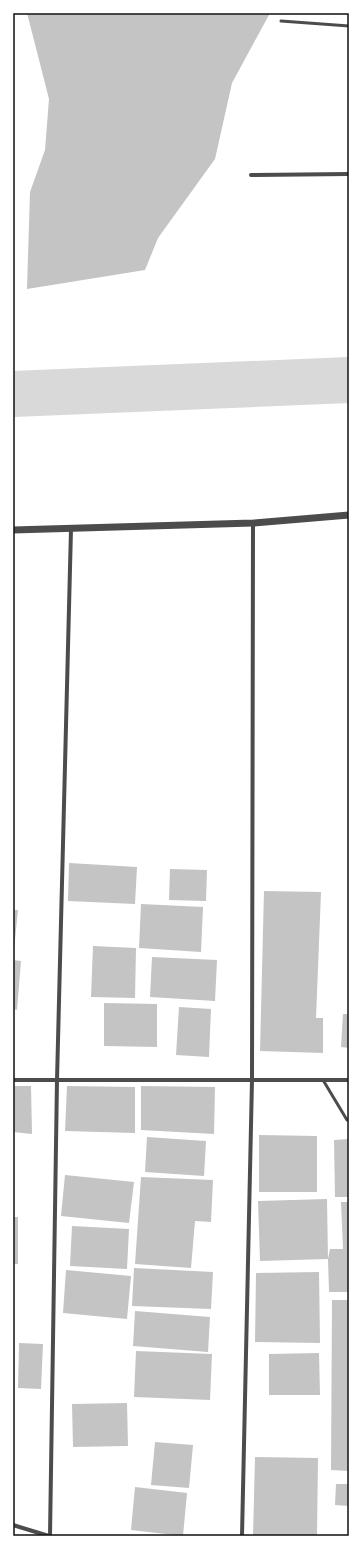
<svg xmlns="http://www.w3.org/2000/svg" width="362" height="1549" font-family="'Roboto Serif',serif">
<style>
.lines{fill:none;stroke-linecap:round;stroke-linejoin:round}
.river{stroke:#d9d9d9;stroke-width:46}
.building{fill:#c4c4c4}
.service{stroke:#4c4c4c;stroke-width:3}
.minor{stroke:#4c4c4c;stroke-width:4}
.tertiary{stroke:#4c4c4c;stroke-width:7}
.neatline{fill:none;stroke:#111;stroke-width:1.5}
</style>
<rect width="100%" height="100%" fill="#fff"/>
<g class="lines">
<path class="river" d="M13,394L349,380"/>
</g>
<g class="building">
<path d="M27,13H270L232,83L215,159L158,238L145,270L27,289L30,192L45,150L49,99Z"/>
<path d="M69,863L137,867L135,904L68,901Z"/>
<path d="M170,869L207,870L206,901L169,900Z"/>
<path d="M264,891L321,892L316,1018H323V1053L260,1051Z"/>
<path d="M141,904L203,907L201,952L139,948Z"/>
<path d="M13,910H18L14,950H13Z"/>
<path d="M93,946L136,948L135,998L91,997Z"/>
<path d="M152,957L217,960L215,1001L150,997Z"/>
<path d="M13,960L21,961L17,1010L13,1009Z"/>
<path d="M104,1003L157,1004V1047L104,1046Z"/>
<path d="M179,1007L211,1009L209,1057L176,1055Z"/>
<path d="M343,1014H349V1048L341,1047Z"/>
<path d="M13,1086H31L32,1134L13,1132Z"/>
<path d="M67,1086L135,1087V1133L65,1131Z"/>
<path d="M141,1086L215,1087L214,1134L141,1130Z"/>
<path d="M259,1135L317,1136V1192H259Z"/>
<path d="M147,1137L206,1141L204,1176L145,1172Z"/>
<path d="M349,1139V1197H335L334,1140Z"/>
<path d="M65,1175L134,1182L129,1223L61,1216Z"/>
<path d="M141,1177L213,1180L211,1222L195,1221L191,1268L135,1264Z"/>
<path d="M327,1199L328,1259L260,1261L258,1201Z"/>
<path d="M341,1202H349V1292H329L328,1259L330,1249H343Z"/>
<rect x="13" y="1217" width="5" height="47"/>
<path d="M72,1226L129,1229L127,1269L70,1266Z"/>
<path d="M134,1268L213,1272L211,1309L132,1306Z"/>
<path d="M66,1270L131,1276L127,1319L63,1313Z"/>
<path d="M319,1272L320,1343L255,1342L256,1273Z"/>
<path d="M332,1300H349V1471L331,1470Z"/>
<path d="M135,1311L210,1317L208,1352L133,1346Z"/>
<path d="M19,1343L43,1344L41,1389L18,1388Z"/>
<path d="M136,1351L212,1354L210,1400L134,1397Z"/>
<path d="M319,1353L320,1395H269V1354Z"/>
<path d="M127,1403L128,1446L73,1447L72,1404Z"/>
<path d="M155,1442L193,1445L189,1488L151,1485Z"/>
<path d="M255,1457L318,1458L317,1536H253Z"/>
<path d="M336,1484H349V1506L335,1505Z"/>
<path d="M135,1487L187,1493L183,1536L131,1530Z"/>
</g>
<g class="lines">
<g class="service">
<path d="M281,21L349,26"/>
<path d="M323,1080L347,1120H349"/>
</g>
<g class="minor">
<path d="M251,175L349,174"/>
<path d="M13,1080H349"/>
<path d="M13,1525L49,1536"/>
<path d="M50,1536L57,1080L71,529"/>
<path d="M242,1536L252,1080L253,523"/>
</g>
<path class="tertiary" d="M13,530L253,523L349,515"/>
</g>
<rect width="362" height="1549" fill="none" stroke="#ffffff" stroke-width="28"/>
<rect x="14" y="14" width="334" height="1521" class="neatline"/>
</svg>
